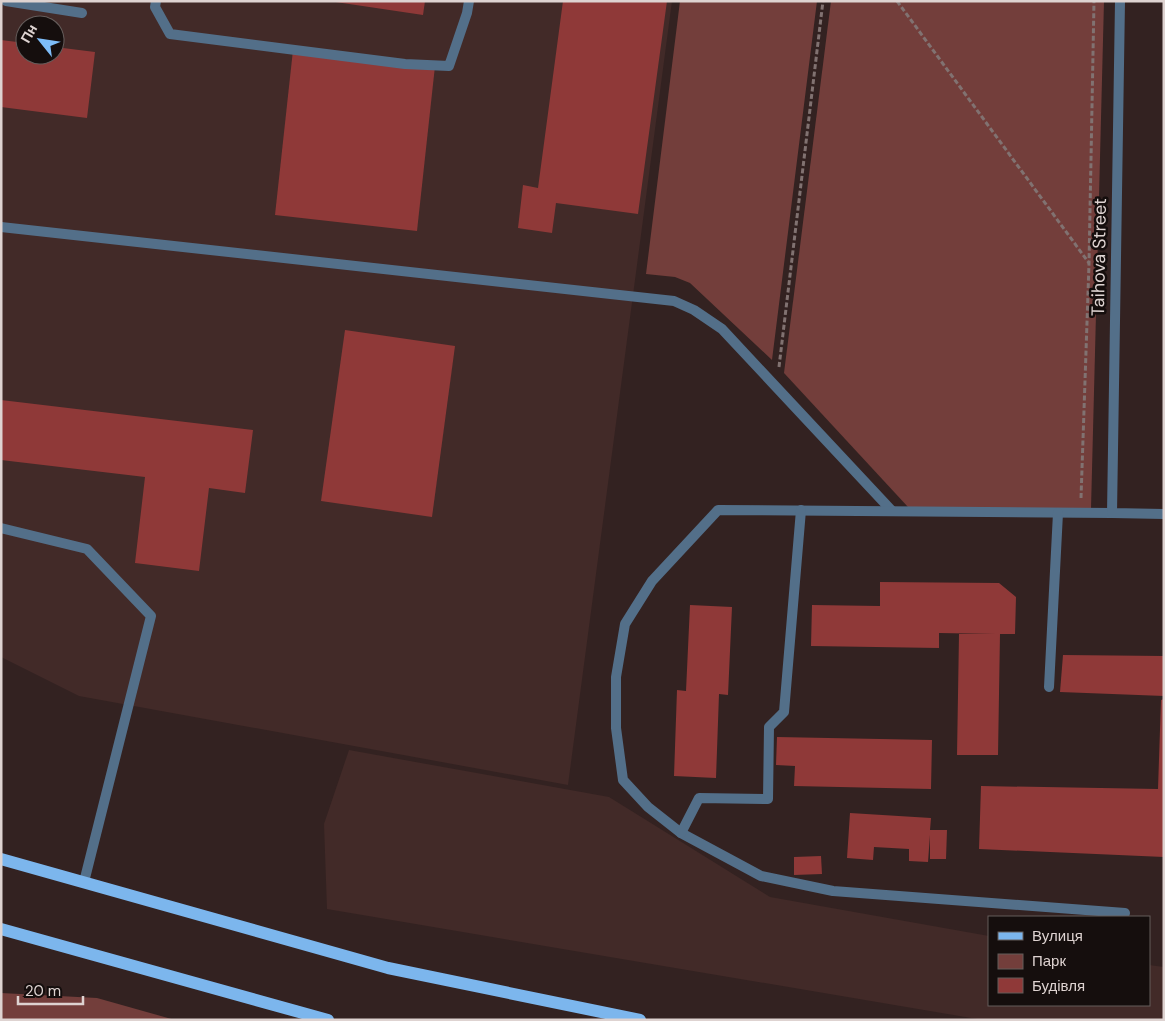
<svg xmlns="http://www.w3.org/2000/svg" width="1165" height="1021" font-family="'DM Sans',sans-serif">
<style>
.built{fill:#422a28;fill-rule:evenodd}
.green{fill:#733e3b}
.building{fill:#8f3938}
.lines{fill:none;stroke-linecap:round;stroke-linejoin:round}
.path{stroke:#817271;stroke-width:3;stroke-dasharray:5 2.5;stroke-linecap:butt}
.service{stroke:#536f89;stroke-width:10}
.minor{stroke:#536f89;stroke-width:10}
.primary{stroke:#7cb6ed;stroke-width:12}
.labels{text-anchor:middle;stroke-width:5;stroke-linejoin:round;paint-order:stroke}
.street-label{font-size:18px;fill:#ded3d1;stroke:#150e0d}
</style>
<rect width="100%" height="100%" fill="#332221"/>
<g class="built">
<path d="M1,1H672L568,785L79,696L1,657ZM25,25H55V55H25Z"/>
<path d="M349,750L609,797L770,897L989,936V1005H1149V965L1164,967V1020H983L327,909L324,824Z"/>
</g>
<g class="green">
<path d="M680,1H817L772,360L690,283L675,277L646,274Z"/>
<path d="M831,1H1104L1091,509L908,507L784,373Z"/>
<path d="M1,993L97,998L175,1020H1Z"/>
</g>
<g class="building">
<path d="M329,1H425L423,15Z"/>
<path d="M563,1H667L638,214L556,203L552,233L518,228L523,185L538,188Z"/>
<path d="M1,40L25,43V55H55V47L95,52L87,118L1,107Z"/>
<path d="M293,50L435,66L417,231L275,215Z"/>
<path d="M345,330L455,346L432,517L321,501Z"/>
<path d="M1,400L253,430L245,493L209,488L199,571L135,563L145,477L1,460Z"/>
<path d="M880,582L999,583L1016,597L1015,634H1000L998,755H957L959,634H995L939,633V648L811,646L812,605L880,606Z"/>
<path d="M690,605L732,607L728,695L719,694L716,778L674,776L677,690L686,691Z"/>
<path d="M1063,655L1164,656V696L1060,692Z"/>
<path d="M1164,699V857L979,849L981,786L1158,789L1161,700Z"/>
<path d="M777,737L932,740L931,789L794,786L795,766L776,765Z"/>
<path d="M850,813L931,818L930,830H947L946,859H930V835L928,862L909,861V849L874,847L873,860L847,858Z"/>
<path d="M821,856L822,874L794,875V857Z"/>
</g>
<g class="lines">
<g class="path">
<path d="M897,1L1089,263"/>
<path d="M779,367L823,1"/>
<path d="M1081,498L1089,264L1094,1"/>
</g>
<g class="service">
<path d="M6,1L82,13"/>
<path d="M156,1L155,7L170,34L405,64L449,66L467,13L469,1"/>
<path d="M1,227L674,301L694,310L722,329L892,511"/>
<path d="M1112,513L718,510L652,581L625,624L616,677V728L623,780L648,807L681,833L761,876L833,891L1125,913"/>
<path d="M1,528L87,549L151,616L84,882"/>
<path d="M1049,687L1058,513"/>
<path d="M681,833L699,798L768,799L769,727L784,712L801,510"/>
</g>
<path class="minor" d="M1120,1L1112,513L1164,514"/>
<g class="primary">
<path d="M1,859L388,968L640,1020"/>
<path d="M1,929L328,1020"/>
</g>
</g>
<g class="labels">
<g class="street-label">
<text transform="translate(1099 257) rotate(-89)" y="6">Taihova Street</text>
</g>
</g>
<rect width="1165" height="1021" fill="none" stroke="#ded3d1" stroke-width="5"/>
<rect x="988" y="916" width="162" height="90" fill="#150e0d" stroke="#655d5b"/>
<rect x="998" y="932" width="25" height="8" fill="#7cb6ed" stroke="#655d5b"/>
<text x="1032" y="941" font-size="15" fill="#ded3d1">Вулиця</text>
<rect x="998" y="954" width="25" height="15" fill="#733e3b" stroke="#655d5b"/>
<text x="1032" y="966" font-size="15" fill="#ded3d1">Парк</text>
<rect x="998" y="978" width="25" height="15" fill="#8f3938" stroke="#655d5b"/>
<text x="1032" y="991" font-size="15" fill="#ded3d1">Будівля</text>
<g transform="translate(40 40) rotate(300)"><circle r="24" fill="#150e0d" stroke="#655d5b"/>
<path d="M0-4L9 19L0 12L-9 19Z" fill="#7ebdf9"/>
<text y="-8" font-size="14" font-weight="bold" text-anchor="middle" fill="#ded3d1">Пн</text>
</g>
<path d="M18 996v8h65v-8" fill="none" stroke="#ded3d1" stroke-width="2.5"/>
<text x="25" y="996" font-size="15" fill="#ded3d1" stroke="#150e0d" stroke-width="4" paint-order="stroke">20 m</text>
</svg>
